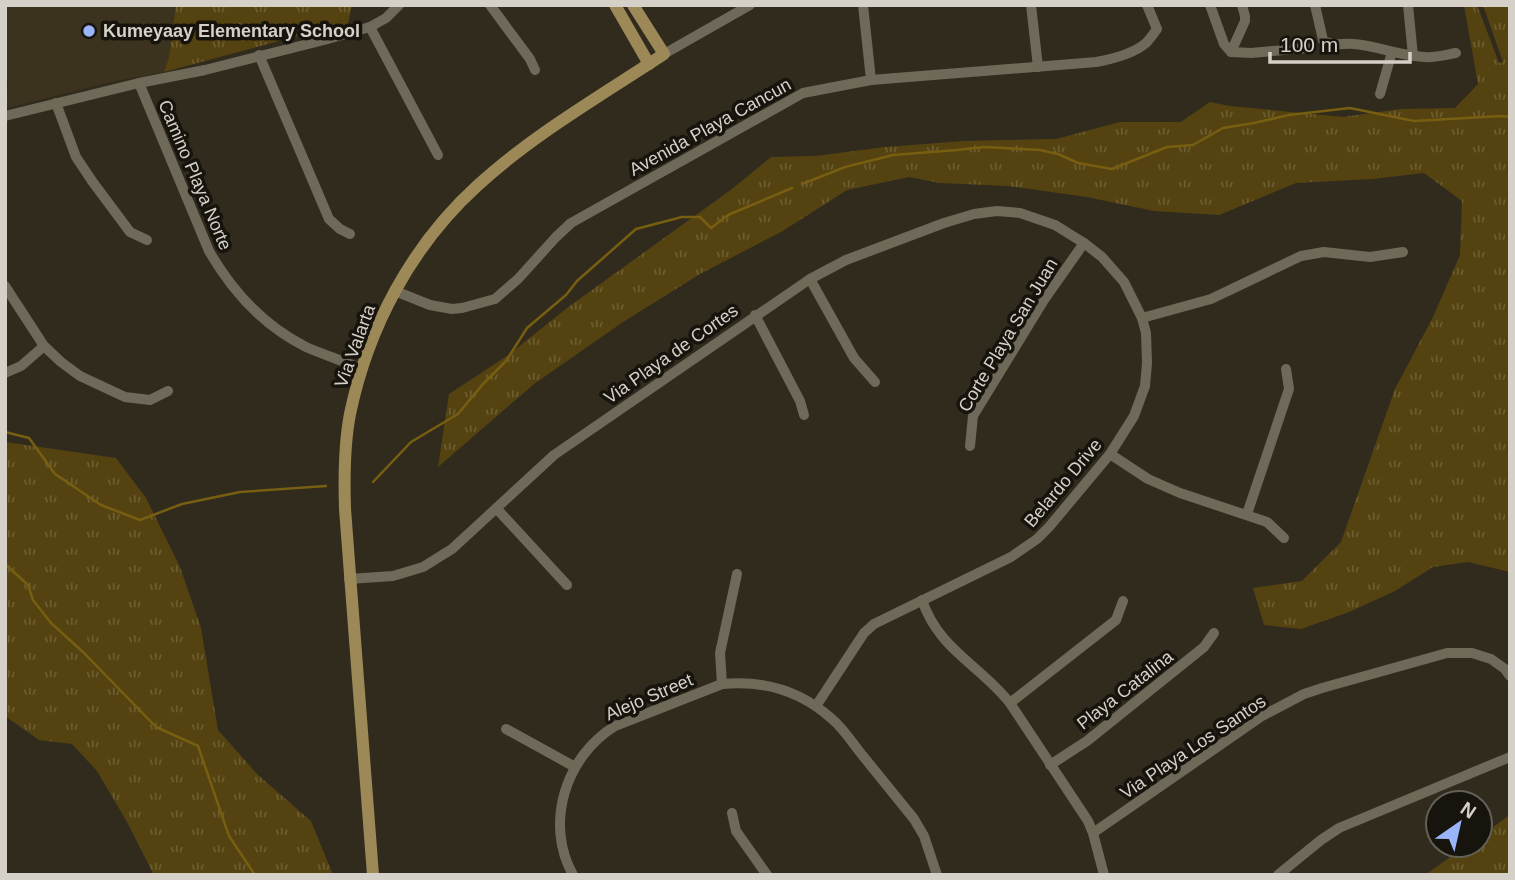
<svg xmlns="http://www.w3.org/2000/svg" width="1515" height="880" font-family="Arial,sans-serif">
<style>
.built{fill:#3b331e}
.grass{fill:url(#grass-tufts)}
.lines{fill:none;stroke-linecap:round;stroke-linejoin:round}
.stream{stroke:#775e11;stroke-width:2.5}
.minor{stroke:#6f6959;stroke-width:10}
.major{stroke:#9c8957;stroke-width:12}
.poi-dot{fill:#9bb5fd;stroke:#17140e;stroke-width:2.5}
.labels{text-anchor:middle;stroke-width:7;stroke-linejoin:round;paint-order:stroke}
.poi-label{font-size:18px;font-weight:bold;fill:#d5d1c8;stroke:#17140e;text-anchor:start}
.street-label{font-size:18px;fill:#d5d1c8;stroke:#17140e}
</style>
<defs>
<pattern id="grass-tufts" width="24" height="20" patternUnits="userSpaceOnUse" patternTransform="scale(1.75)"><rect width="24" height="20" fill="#544310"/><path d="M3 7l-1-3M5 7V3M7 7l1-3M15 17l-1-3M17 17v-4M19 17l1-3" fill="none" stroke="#6c5d31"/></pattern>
</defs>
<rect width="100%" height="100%" fill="#312b1d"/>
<path class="built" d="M5,5H176L169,57L164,72L111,82L6,108L8,82L5,73Z"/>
<g class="grass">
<path d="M176,5H352L348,24L313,32L164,72L169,57Z"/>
<path d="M1464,5H1477L1499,63L1503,62L1483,5H1510V572L1468,562L1433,567L1395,591L1349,612L1301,629L1264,625L1253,588L1302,581L1341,542L1395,389L1433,317L1460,255L1462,201L1424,173L1372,179L1296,183L1219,215L1154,211L1087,197L1008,186L940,183L909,177L847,190L781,232L700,274L623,322L534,384L438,467L449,394L507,356L567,308L732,189L771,157L816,156L885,147L964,141L1056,139L1120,122H1181L1210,102L1230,106L1343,117L1401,109L1455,108L1478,84Z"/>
<path d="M5,442L116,458L146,498L180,567L201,628L218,730L258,775L311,821L333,875H154L127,822L97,771L72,744L39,740L5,716Z"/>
<path d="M1510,815V875H1425L1467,845H1480V836Z"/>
</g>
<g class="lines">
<g class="stream">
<path d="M802,184L845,167L893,155L957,150L985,147L1040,150L1058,154L1078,163L1112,169L1167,147L1193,145L1223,128L1254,123L1289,115L1350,108L1414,121L1502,116L1510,117"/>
<path d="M5,432L29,438L55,474L101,505L140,520L182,504L240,492L326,486"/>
<path d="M373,482L411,442L458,414L483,384L506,361L527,328L566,295L577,281L636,229L682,217H700L711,228L728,215L792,188"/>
<path d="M5,564L28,585L33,600L51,623L83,652L156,727L198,746L229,836L255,875"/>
</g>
<g class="minor">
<path d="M490,5L530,59L535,70"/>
<path d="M863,5L871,80"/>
<path d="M1031,5L1038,67"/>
<path d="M1210,5L1224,44L1231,52L1251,53L1307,48"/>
<path d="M1315,5L1323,40C1333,47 1342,43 1354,44C1378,46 1400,56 1424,57C1435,58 1445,55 1456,53"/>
<path d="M1408,5L1413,56"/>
<path d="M370,27L438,155"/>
<path d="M1231,52L1245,21V16L1242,5"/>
<path d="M664,54L750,5"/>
<path d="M259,55L329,219L340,229L350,234"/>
<path d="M139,83L209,251C232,291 264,326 306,347C324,355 344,361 362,369"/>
<path d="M1380,94L1392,52"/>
<path d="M56,103L76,157L92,181L130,232L147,240"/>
<path d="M5,116L139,83L205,70L324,40L370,27L386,18L399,5"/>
<path d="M810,279L854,358L875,382"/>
<path d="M5,286L44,346L61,362L80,376L125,397L150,400L168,391"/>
<path d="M395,291L430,305L452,309L462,308L495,299L518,279L556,237L571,223L803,93L871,80L1096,62C1113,59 1133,54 1146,43C1150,39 1154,33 1157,29L1147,5"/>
<path d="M755,315L800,401L804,415"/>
<path d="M1142,318L1211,299L1301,256L1324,252L1370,257L1403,252"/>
<path d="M5,373L21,366L44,346"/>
<path d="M970,446L973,416L1044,300L1084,243"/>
<path d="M1110,454L1148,479L1180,493L1267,522L1284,538"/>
<path d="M497,509L567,585"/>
<path d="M1247,514L1289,389L1286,369"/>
<path d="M349,579L393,576L423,567L452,549L554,455L810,279L846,260L944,223L974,214L997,211L1020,213L1055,225L1084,243L1102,257L1124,282L1142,318L1146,333L1147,363L1145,386L1134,416L1110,454L1049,527L1037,539L1011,557L874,624L864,633L816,706"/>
<path d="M922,600C939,650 979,664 1010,703L1088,821L1093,833L1104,875"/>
<path d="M722,684L720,653L737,574"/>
<path d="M1010,703L1116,620L1123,601"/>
<path d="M506,729L575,767"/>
<path d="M1050,765L1087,741L1204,647L1214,633"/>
<path d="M732,813L736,831L767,875"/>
<path d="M1093,833L1262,716L1304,694L1322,688L1447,653H1472L1491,659L1505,669L1510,676"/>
<path d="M573,875C544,823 566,756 615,726L722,684C763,680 801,691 832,719C844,729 853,744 863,756C880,777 897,798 914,819L924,836L937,875"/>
<path d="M1278,875L1321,840L1339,828L1510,757"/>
</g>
<g class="major">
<path d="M615,5L649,64"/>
<path d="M373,875L345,509C344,478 344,445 350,414C368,327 412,245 477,186C531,136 602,95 664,54L633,5"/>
</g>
</g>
<circle class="poi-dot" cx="89" cy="31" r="7"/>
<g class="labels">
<g class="poi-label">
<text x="103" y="37">Kumeyaay Elementary School</text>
</g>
<g class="street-label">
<text transform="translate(710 127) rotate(-29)" y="6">Avenida Playa Cancun</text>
<text transform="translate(195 175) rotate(67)" y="6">Camino Playa Norte</text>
<text transform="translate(1008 335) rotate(-59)" y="6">Corte Playa San Juan</text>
<text transform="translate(355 346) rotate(-70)" y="6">Via Valarta</text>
<text transform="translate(671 354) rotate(-35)" y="6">Via Playa de Cortes</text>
<text transform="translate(1063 483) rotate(-50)" y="6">Belardo Drive</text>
<text transform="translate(1125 690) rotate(-38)" y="6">Playa Catalina</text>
<text transform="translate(649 697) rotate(-23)" y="6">Alejo Street</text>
<text transform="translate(1193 747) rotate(-34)" y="6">Via Playa Los Santos</text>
</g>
</g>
<rect width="1515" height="880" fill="none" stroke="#d5d1c8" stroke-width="14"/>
<g transform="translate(1459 824) rotate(34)"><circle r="33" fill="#17140e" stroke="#636058" stroke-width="2"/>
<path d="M0-5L12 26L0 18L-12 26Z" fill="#9bb5fd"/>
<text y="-10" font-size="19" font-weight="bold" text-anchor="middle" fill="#d5d1c8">N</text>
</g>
<path d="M1270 52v10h140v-10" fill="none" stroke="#d5d1c8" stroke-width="3.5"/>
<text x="1280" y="52" font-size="21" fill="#d5d1c8" stroke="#17140e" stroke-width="5" paint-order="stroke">100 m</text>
</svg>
